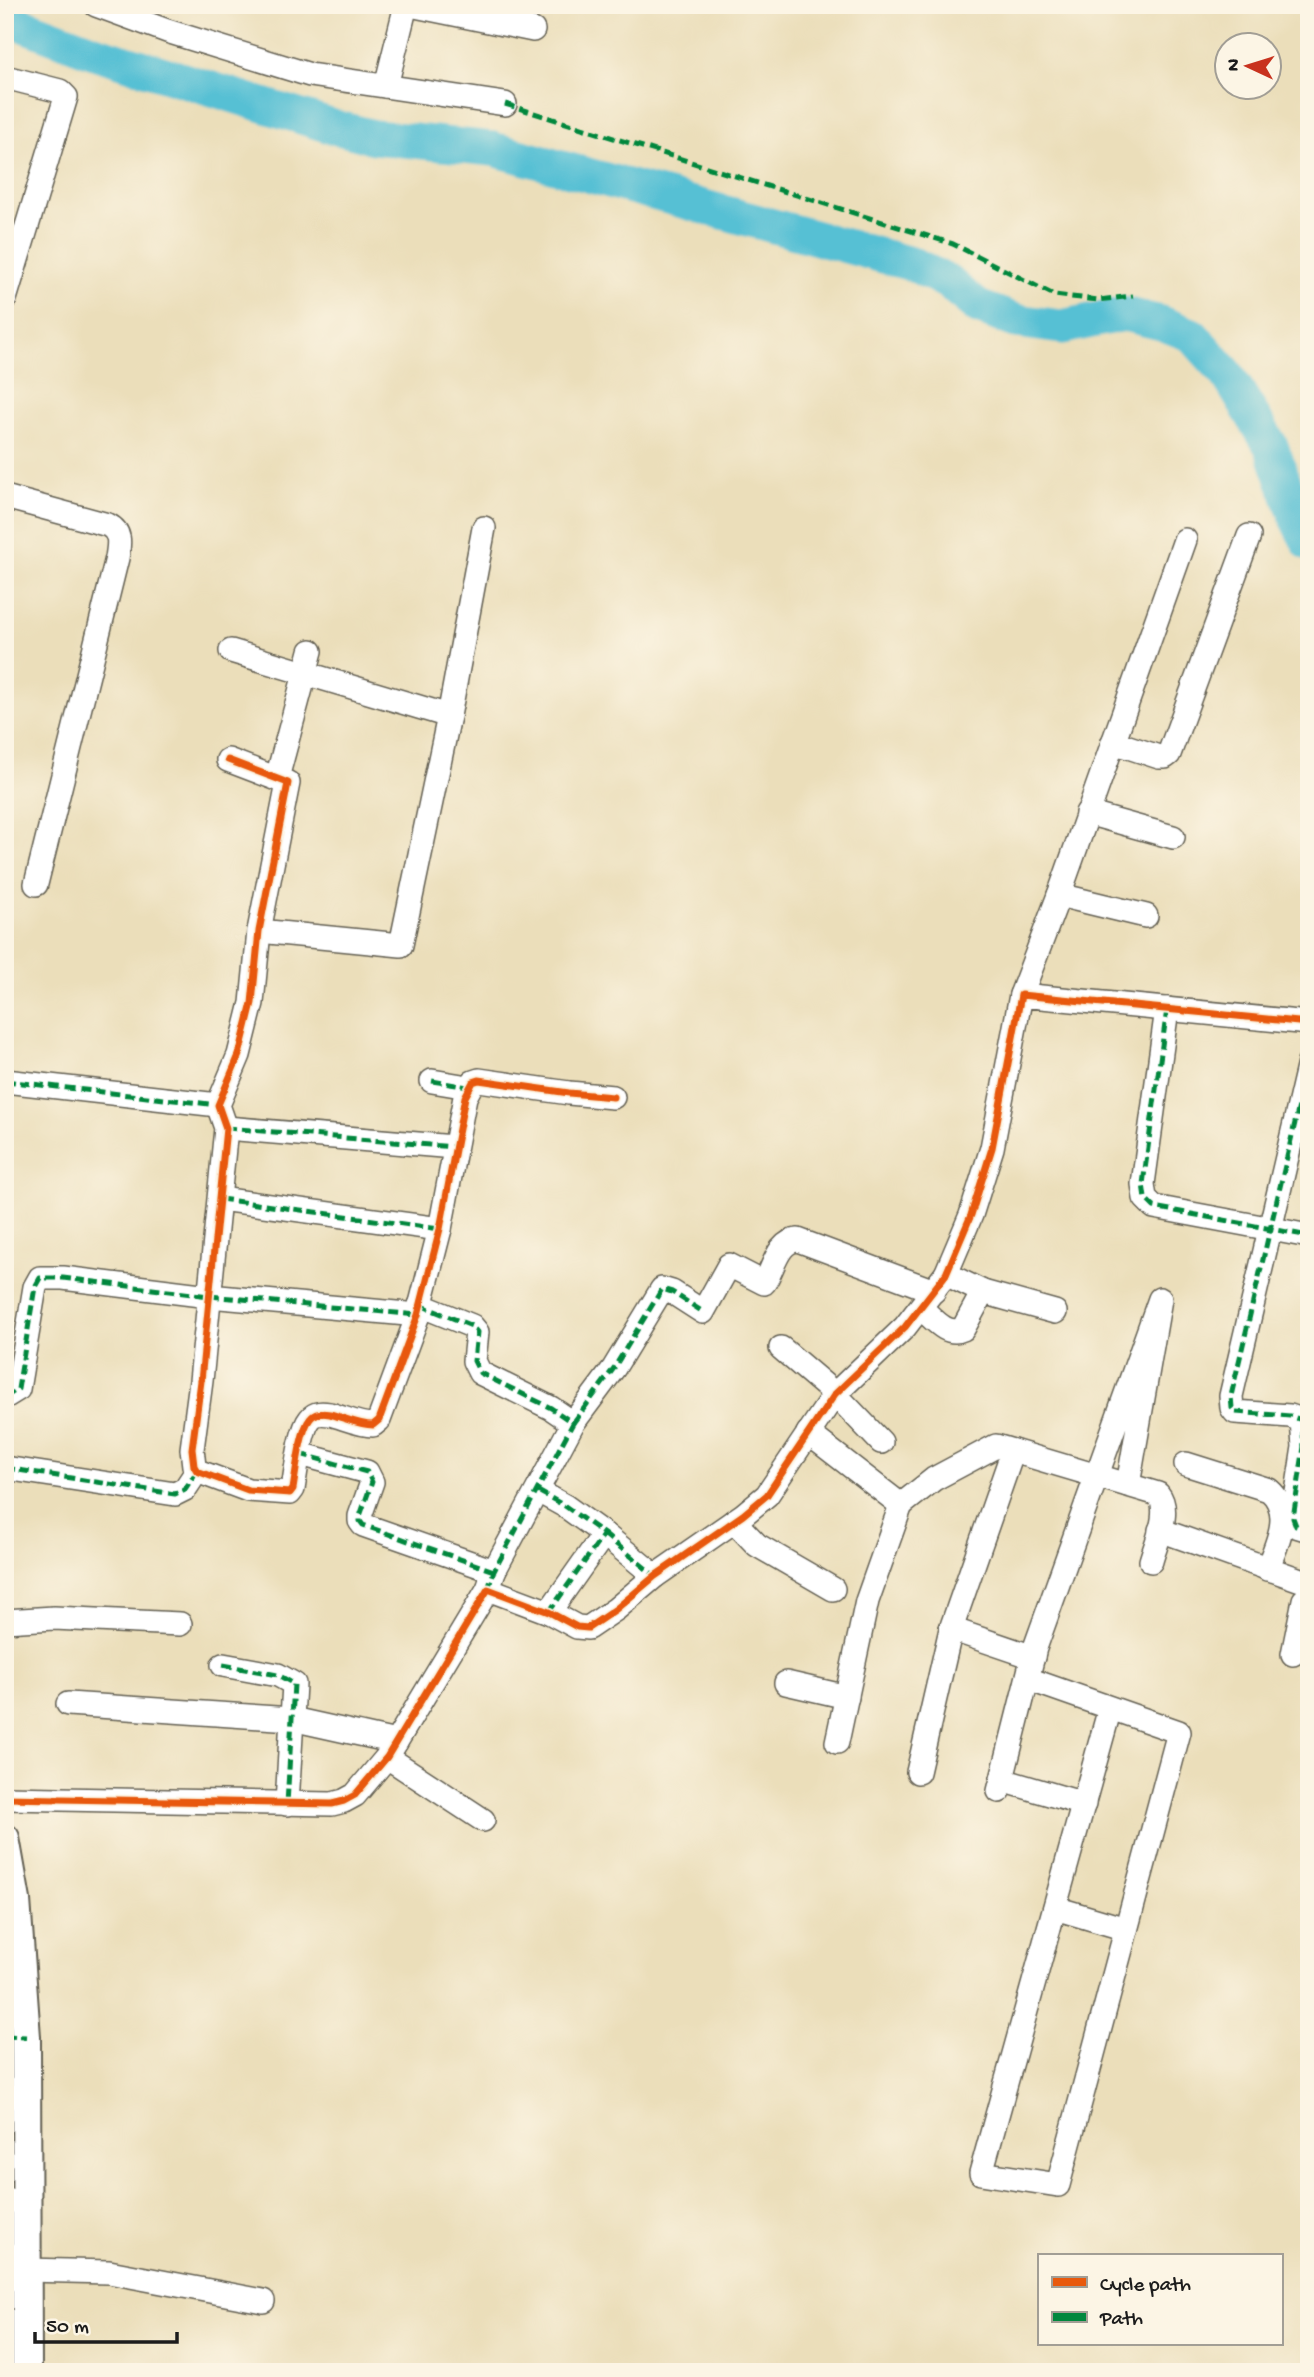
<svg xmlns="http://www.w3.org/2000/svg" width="1314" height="2377" font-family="'Gochi Hand',sans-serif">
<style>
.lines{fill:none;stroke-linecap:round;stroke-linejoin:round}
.river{stroke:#57c0d4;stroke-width:35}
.minor-casing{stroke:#646053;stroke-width:26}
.tertiary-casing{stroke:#646053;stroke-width:32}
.minor{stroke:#fff;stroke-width:23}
.tertiary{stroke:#fff;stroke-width:28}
.quiet{stroke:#00873e;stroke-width:5;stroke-dasharray:10 5;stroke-linecap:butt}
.cycleway-casing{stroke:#fcf5e5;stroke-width:11}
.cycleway{stroke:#e8590c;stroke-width:7}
</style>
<rect width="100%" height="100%" fill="#fcf5e5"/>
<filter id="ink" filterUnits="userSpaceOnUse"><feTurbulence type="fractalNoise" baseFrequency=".0143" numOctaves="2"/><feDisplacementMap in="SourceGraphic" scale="14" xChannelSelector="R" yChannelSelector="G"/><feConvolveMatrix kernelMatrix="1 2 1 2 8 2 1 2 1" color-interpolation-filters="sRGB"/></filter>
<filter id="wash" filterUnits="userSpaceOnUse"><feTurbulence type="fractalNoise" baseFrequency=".00686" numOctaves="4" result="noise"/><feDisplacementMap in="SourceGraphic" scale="28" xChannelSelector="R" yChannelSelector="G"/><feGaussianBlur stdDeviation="1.57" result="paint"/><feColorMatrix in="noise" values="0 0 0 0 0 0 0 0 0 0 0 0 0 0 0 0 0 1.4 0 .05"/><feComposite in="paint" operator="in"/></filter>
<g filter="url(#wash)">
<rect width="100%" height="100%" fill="#ebdeba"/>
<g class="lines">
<path class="river" d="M5,18L94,52L330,126L374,137L493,149L915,265L949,283L978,307L1016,321L1062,327L1124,314L1161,323L1192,335L1227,374L1271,446L1300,526L1309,543"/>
</g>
</g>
<g filter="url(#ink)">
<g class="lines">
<defs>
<g id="minor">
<path d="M96,5L167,31L310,75L505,104"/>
<path d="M410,5L533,30"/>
<path d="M5,77L60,91L66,97L5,299"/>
<path d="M386,86L406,5"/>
<path d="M5,497L108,525C122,532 119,545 117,558L36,884"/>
<path d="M231,651L449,716"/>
<path d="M1113,742L1159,757H1165L1169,754L1249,536"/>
<path d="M228,760L288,783L259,931L252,1003L239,1055L218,1105L226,1128L201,1381L192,1449L194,1466L197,1471L248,1490L290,1493L293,1489C296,1472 300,1431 310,1419C315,1412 323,1413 330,1414C345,1418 359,1425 373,1425L379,1420L418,1315L440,1229L465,1097L473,1082L479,1080L569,1093L613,1097"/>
<path d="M277,778L311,651"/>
<path d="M1087,813L1173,837"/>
<path d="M1059,895L1146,916"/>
<path d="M259,931L401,945L449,716L484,528"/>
<path d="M1021,995L1059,895L1185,540"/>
<path d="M1167,1009L1143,1184L1145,1198L1154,1207L1309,1236"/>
<path d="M1309,1063L1231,1396L1232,1408L1235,1412L1290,1416L1302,1420L1304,1447L1293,1518L1296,1526L1309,1530"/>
<path d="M5,1081L218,1105"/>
<path d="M432,1081L468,1087"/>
<path d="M226,1128L454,1147"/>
<path d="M220,1199L440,1229"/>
<path d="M946,1274L983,1292L1055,1312"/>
<path d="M420,1305L472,1326L477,1332L474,1361L480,1373L551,1408L573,1423L494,1571L488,1589"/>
<path d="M921,1308C933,1318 946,1337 963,1329L983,1292"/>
<path d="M781,1348L835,1394L881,1442"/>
<path d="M5,1397L18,1389L35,1287L40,1278H63L209,1296L418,1315"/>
<path d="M573,1423L614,1368L662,1289L672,1292L703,1312L729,1265L764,1283C774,1269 777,1241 798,1240L934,1291"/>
<path d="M808,1433L901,1505L934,1479L996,1446L1158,1494C1172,1511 1156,1542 1151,1561"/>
<path d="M300,1454L367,1472L372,1482L360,1516V1521L363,1525L494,1571"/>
<path d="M1186,1464L1269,1490C1294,1511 1277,1544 1267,1569"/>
<path d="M5,1468L175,1494L185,1489L197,1471"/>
<path d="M538,1491L565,1506L604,1534L549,1612"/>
<path d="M734,1521L757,1545L833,1589"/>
<path d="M1160,1530L1309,1583"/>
<path d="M604,1534L655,1576"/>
<path d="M5,1621L54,1618L180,1624"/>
<path d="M951,1629L1033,1657"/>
<path d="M1293,1654L1304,1600L1309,1602"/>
<path d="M223,1665L278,1675L294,1684L287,1804"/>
<path d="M1028,1679L1179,1732L1058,2185L981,2173L1110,1708"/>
<path d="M786,1683L847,1697"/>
<path d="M68,1704L292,1719L396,1742"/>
<path d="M837,1742L867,1601L901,1505"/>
<path d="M387,1757L483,1820"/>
<path d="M918,1772L951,1629L1013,1451"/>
<path d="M1002,1780L1084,1804"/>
<path d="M999,1791L1035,1648L1160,1299L1128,1485"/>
<path d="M5,1798L332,1804L344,1801L355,1795L387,1757L488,1589L549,1612L577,1627L588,1628L616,1609L655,1576L743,1515L767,1495L835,1394L905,1327L946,1274L971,1215L992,1148L1021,995L1309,1023"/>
<path d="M1055,1908L1126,1929"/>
<path d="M5,2201H26"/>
<path d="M26,2270L109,2272L263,2301"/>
</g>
<path id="tertiary" d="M5,1838L16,1900L26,2037L27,2372"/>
</defs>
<use href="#minor" class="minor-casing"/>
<use href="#tertiary" class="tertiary-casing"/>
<use href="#minor" class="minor"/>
<use href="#tertiary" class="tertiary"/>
<g class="quiet">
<path d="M505,104L953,244L1054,295L1098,300L1133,296"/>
<path d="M1167,1009L1143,1184L1145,1198L1154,1207L1309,1236"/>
<path d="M1309,1063L1231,1396L1232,1408L1235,1412L1290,1416L1302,1420L1304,1447L1293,1518L1296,1526L1309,1530"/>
<path d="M5,1081L218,1105L220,1110"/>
<path d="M432,1081L468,1087"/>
<path d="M226,1128L454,1147"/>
<path d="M220,1199L440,1229"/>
<path d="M420,1305L472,1326L477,1332L474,1361L480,1373L551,1408L573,1423L494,1571L488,1589"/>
<path d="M5,1397L18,1389L35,1287L40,1278H63L209,1296L418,1315"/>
<path d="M573,1423L614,1368L662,1289L672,1292L703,1312"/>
<path d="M300,1454L367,1472L372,1482L360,1516V1521L363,1525L494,1571"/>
<path d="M5,1468L175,1494L185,1489L197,1471"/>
<path d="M538,1491L565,1506L604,1534L549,1612"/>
<path d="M604,1534L655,1576"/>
<path d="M223,1665L278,1675L294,1684L287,1804"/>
<path d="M5,2036L26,2037"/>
</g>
<defs>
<g id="cycleway">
<path d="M228,760L288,783L259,931L252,1003L239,1055L218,1105L226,1128L201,1381L192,1449L194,1466L197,1471L248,1490L290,1493L293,1489C296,1472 300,1431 310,1419C315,1412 323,1413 330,1414C345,1418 359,1425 373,1425L379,1420L418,1315L440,1229L465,1097L473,1082L479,1080L569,1093L613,1097"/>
<path d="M5,1798L332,1804L344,1801L355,1795L387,1757L488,1589L549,1612L577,1627L588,1628L616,1609L655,1576L743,1515L767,1495L835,1394L905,1327L946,1274L971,1215L992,1148L1021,995L1309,1023"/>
</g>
</defs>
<use href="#cycleway" class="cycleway-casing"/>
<use href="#cycleway" class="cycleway"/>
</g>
</g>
<rect width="1314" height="2377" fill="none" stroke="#fcf5e5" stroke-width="28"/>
<rect x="1038" y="2254" width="245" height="91" fill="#fcf5e5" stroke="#a29e95" stroke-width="2"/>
<rect x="1052" y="2277" width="35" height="10" fill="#e8590c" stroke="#a29e95" stroke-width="2"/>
<text x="1100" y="2290" font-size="21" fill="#1c1c1c">Cycle path</text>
<rect x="1052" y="2312" width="35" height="10" fill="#00873e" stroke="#a29e95" stroke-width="2"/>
<text x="1100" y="2324" font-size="21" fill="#1c1c1c">Path</text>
<g transform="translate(1248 66) rotate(274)"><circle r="33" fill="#fcf5e5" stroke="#a29e95" stroke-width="2"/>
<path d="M0-5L12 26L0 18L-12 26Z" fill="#c8321e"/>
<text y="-10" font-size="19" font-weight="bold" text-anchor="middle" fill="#1c1c1c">N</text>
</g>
<path d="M35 2332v10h142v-10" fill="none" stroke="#1c1c1c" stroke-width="3.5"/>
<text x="46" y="2332" font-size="21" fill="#1c1c1c" stroke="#fcf5e5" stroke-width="5" paint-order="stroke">50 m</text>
</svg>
